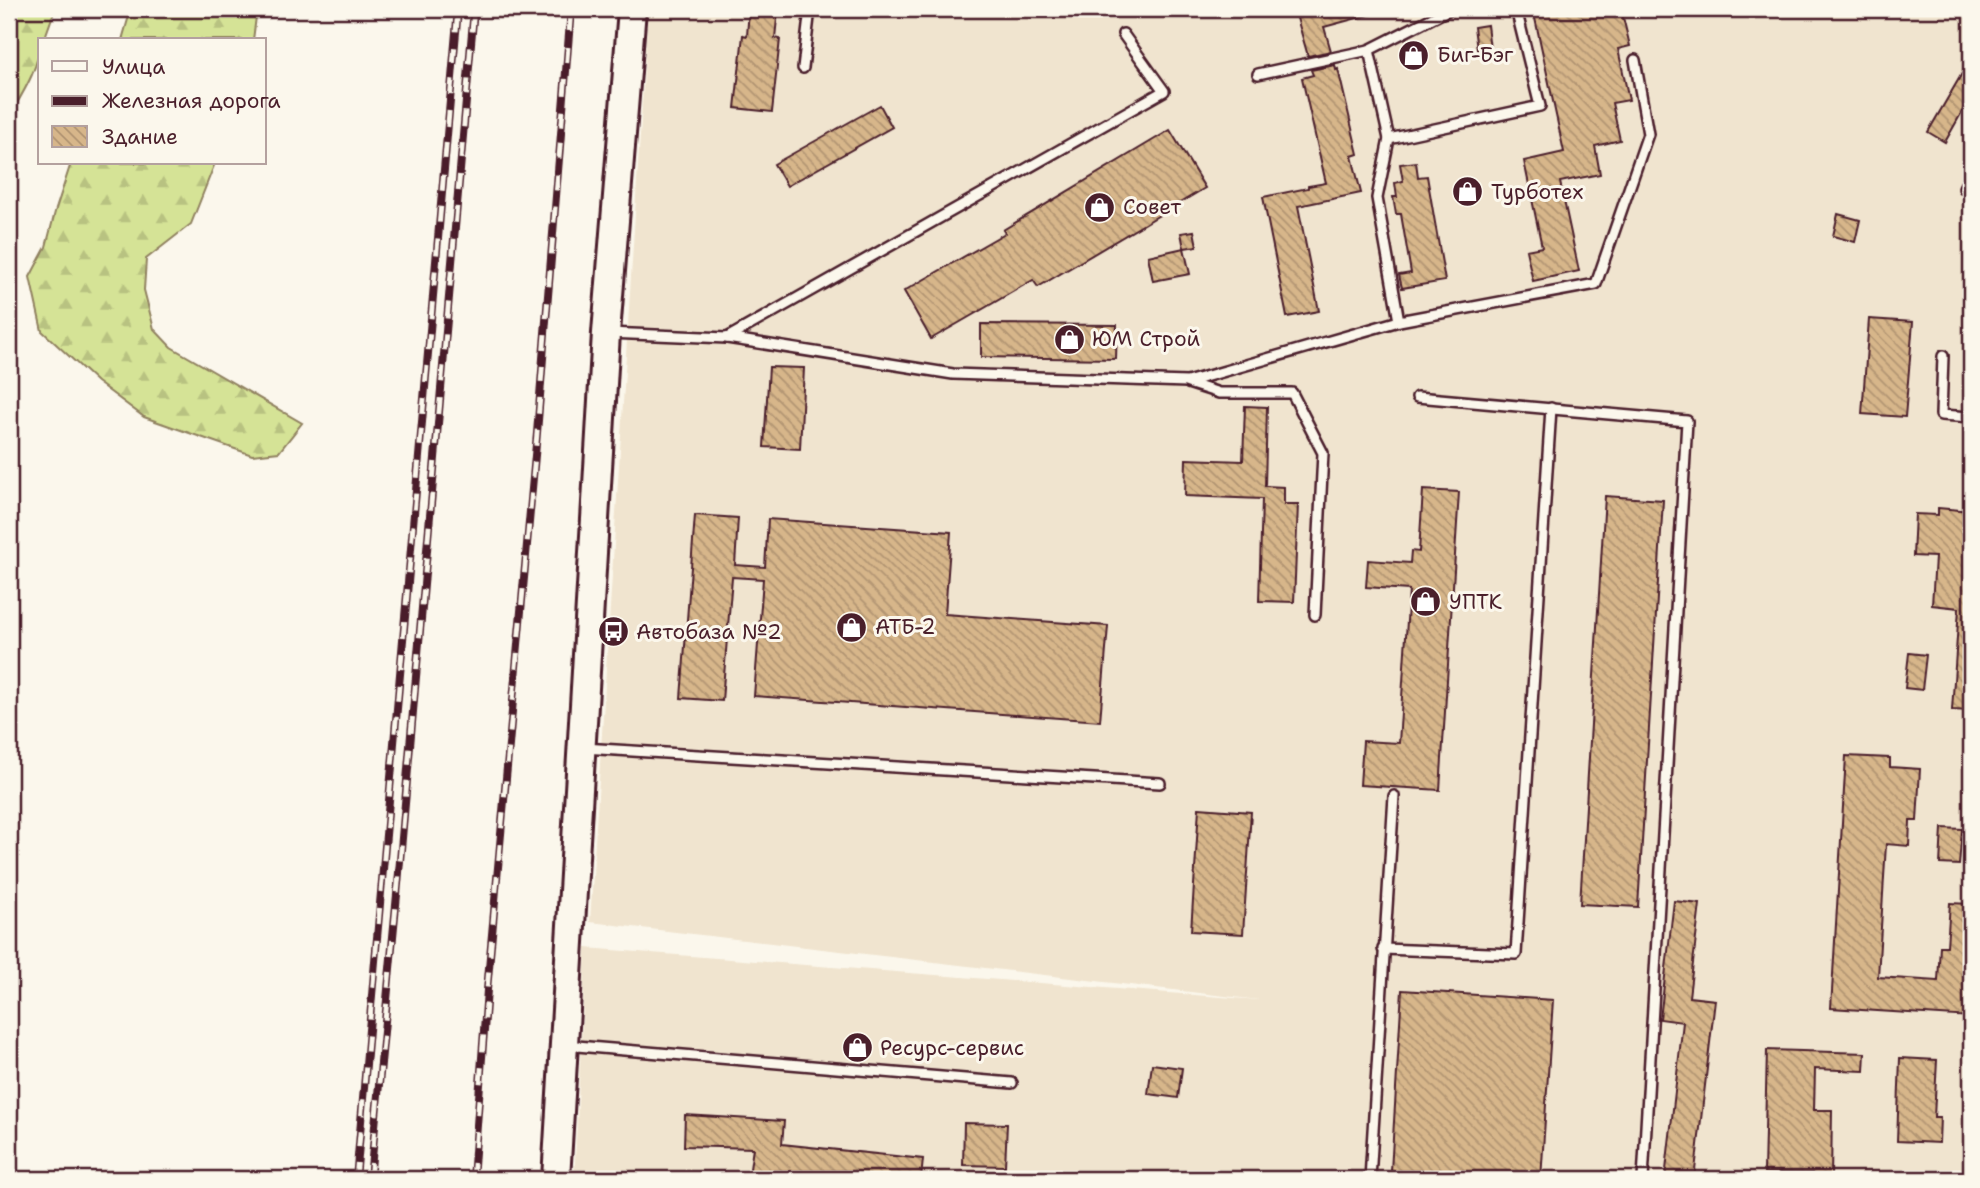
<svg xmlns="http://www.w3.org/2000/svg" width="1980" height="1188" font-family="'Shantell Sans',sans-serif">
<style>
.built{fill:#f0e4cf}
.forest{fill:url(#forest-firs);stroke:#908160;stroke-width:2}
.building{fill:url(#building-back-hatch);stroke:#4a1f2b;stroke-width:2}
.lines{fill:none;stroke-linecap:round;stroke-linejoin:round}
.lane-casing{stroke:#4a1f2b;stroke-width:14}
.secondary-casing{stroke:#4a1f2b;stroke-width:32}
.lane{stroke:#fbf7ec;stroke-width:9}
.secondary{stroke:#fbf7ec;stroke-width:26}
.rail-casing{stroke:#4a1f2b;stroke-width:8}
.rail{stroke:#fbf7ec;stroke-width:5;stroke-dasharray:16;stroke-linecap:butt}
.labels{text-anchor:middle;stroke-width:6;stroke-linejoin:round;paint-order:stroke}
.poi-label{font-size:21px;fill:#4a1f2b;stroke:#fbf7ec;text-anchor:start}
</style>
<defs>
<pattern id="forest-firs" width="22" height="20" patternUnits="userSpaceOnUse" patternTransform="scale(1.75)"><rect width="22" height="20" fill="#d5e396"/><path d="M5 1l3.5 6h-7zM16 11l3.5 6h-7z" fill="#b8c281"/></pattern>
<pattern id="building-back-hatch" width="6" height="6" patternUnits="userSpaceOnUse" patternTransform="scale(1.75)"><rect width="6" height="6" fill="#d7b68a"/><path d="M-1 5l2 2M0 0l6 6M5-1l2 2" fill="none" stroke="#b09371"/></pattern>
</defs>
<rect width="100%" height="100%" fill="#fbf7ec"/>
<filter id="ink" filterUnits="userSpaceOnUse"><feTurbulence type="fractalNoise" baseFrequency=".0143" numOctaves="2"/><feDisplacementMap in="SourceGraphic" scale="14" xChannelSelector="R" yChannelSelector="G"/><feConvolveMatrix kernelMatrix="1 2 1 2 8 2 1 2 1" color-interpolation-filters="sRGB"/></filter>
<g filter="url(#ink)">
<path class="built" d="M648,9H1971V1179H574L586,948L1259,1000L590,922Z"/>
<g class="forest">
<path d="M9,9H55L44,40H40C40,68 22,94 9,117Z"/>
<path d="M131,9H257L253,40H122Z"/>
<path d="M71,163H215L191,224L146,259L144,290L154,329L171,347L302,423L279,452L252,455L144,417L97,382L42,331L30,277L46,247L55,212Z"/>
</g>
<g class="building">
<path d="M749,9H778L775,38L780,39L772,112L735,108L743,35L747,36Z"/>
<path d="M1320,9H1376V13L1324,27L1331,51L1308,56L1297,18L1321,11Z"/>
<path d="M1533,9H1621L1630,46L1618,49L1629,100L1612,103L1620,140L1595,146L1600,174L1560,182L1579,271L1533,281L1526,250L1542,247L1524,161L1564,152Z"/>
<path d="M1487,25L1491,56L1478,57L1474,27Z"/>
<path d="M1971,58V96L1945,142L1928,132Z"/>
<path d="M1335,65L1336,70L1338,69L1358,154L1352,156L1361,193L1298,206L1319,311L1287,317L1263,197L1308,188V186L1326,183L1302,78L1313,75L1311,70Z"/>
<path d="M880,105L892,127L787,186L774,164Z"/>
<path d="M1170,130L1205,188L1038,287L1033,280L931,339L904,291L1005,233L1003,230Z"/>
<path d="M1416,162L1418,177L1427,176L1445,281L1402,288L1399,275L1411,273L1401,214H1396L1393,197H1397L1395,183L1403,181L1400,164Z"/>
<path d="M1838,214L1860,220L1855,242L1833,236Z"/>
<path d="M1194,231L1197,246L1184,248L1181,233Z"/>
<path d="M1184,248L1190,274L1153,281L1148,256Z"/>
<path d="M1869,319L1913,322L1905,417L1862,414Z"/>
<path d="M981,324L1117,325L1116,359L981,357Z"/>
<path d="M769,367L804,368L800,449L764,447Z"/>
<path d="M1245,406L1267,407L1265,486L1284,487V504H1298L1294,602L1259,601L1262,499L1185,496L1186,459L1243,461Z"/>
<path d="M1423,490L1459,492L1440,790L1360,785L1363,741L1399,743L1409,590L1366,587L1368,560L1410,563L1411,551L1419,552Z"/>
<path d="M1605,496L1663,500L1638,907L1580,904Z"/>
<path d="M1938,508L1971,511V711L1952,710L1959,608L1932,605L1935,557L1913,556L1915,514L1938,515Z"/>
<path d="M695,515L738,518L735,565L765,567L768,519L951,532L945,614L1108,626L1100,721L754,696L763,579L732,577L722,701L681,698Z"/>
<path d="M1909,653L1926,655L1922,690L1905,688Z"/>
<path d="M1846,756L1890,758V767L1920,769L1917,821H1910L1909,846L1886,844L1878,977L1938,981L1940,946H1947L1950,903L1970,904L1968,947L1971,948V1017L1831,1008Z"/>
<path d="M1199,808L1251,812L1243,934L1191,931Z"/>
<path d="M1942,828L1962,829L1959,865L1940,864Z"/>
<path d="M1674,901L1700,904L1689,997L1715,1000L1694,1179H1665L1683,1022L1660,1019Z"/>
<path d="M1402,990L1553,1000L1541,1179L1391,1171Z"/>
<path d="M1767,1050L1865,1053L1864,1071L1815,1069L1814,1110H1832L1831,1179H1812V1173L1764,1172Z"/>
<path d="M1900,1058L1937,1060L1934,1117H1940L1939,1143L1897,1141Z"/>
<path d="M1152,1064L1182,1068L1178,1098L1148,1094Z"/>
<path d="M685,1115L784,1121L782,1144L923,1159L921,1179H776L749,1176L753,1148L684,1146Z"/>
<path d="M964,1123L1007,1124L1005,1166L963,1165Z"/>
</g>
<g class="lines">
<defs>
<g id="lane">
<path d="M803,68L810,9"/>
<path d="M1258,74L1369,50"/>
<path d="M1389,139L1369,50L1450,9"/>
<path d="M1964,188L1971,174"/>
<path d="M1399,321L1377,198L1389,139L1540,106L1516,9"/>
<path d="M608,333L727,338L953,374L1187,382L1399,321L1596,284L1648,134L1635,60"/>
<path d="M727,338L1164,91L1123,34"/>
<path d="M1943,356L1941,415L1971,417"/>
<path d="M1188,383L1219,393H1292L1323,453L1315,615"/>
<path d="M1417,397L1687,421L1643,1179"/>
<path d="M583,748L1160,783"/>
<path d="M1383,949L1516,954L1551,408"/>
<path d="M565,1045L1012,1083"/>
<path d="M1370,1179L1394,796"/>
</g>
<path id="secondary" d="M556,1179L606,333L632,9"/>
</defs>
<use href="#lane" class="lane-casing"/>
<use href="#secondary" class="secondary-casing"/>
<use href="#lane" class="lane"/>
<use href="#secondary" class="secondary"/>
<defs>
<g id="rail">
<path d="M356,1179L458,9"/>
<path d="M370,1179L398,884L474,9"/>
<path d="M473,1179L487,990L537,433L571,9"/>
</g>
</defs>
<use href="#rail" class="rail-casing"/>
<use href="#rail" class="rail"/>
</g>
</g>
<defs>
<symbol id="shop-disc" viewBox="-11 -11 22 22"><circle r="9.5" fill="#4a1f2b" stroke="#fbf7ec"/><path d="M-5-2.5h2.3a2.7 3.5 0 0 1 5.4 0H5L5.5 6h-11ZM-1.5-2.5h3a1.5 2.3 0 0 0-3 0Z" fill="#fff"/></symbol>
<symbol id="bus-disc" viewBox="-11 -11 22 22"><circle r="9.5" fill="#4a1f2b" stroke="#fbf7ec"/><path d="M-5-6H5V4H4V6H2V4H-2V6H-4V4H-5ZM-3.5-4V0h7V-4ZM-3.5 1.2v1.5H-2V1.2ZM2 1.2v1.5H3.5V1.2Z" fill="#fff"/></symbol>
</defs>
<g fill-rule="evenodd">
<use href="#shop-disc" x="1396" y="38" width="35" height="35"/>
<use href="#shop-disc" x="1450" y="174" width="35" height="35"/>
<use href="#shop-disc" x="1082" y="190" width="35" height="35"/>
<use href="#shop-disc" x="1052" y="322" width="35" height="35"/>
<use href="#shop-disc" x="1408" y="584" width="35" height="35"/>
<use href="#shop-disc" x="834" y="610" width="35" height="35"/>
<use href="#bus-disc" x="596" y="614" width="35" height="35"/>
<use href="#shop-disc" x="840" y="1030" width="35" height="35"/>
</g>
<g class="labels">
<g class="poi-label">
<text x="1437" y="62">Биг-Бэг</text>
<text x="1491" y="199">Турботех</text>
<text x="1123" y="214">Совет</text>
<text x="1092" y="346">ЮМ Строй</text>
<text x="1449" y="609">УПТК</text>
<text x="875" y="634">АТБ-2</text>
<text x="636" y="639">Автобаза №2</text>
<text x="880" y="1055">Ресурс-сервис</text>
</g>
</g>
<rect width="1980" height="1188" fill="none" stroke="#fbf7ec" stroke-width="35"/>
<rect x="18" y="18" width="1945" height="1153" fill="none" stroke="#4a1f2b" stroke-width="2.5" filter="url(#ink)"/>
<rect x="38" y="38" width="228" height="126" fill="#fbf7ec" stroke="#b4a19f" stroke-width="2"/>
<rect x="52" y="61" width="35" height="10" fill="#fbf7ec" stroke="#b4a19f" stroke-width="2"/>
<text x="102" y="74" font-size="21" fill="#4a1f2b">Улица</text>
<rect x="52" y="96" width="35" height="10" fill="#4a1f2b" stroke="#b4a19f" stroke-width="2"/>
<text x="102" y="108" font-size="21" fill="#4a1f2b">Железная дорога</text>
<rect x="52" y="126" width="35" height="21" fill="url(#building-back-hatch)" stroke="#b4a19f" stroke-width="2"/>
<text x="102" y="144" font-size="21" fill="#4a1f2b">Здание</text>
</svg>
